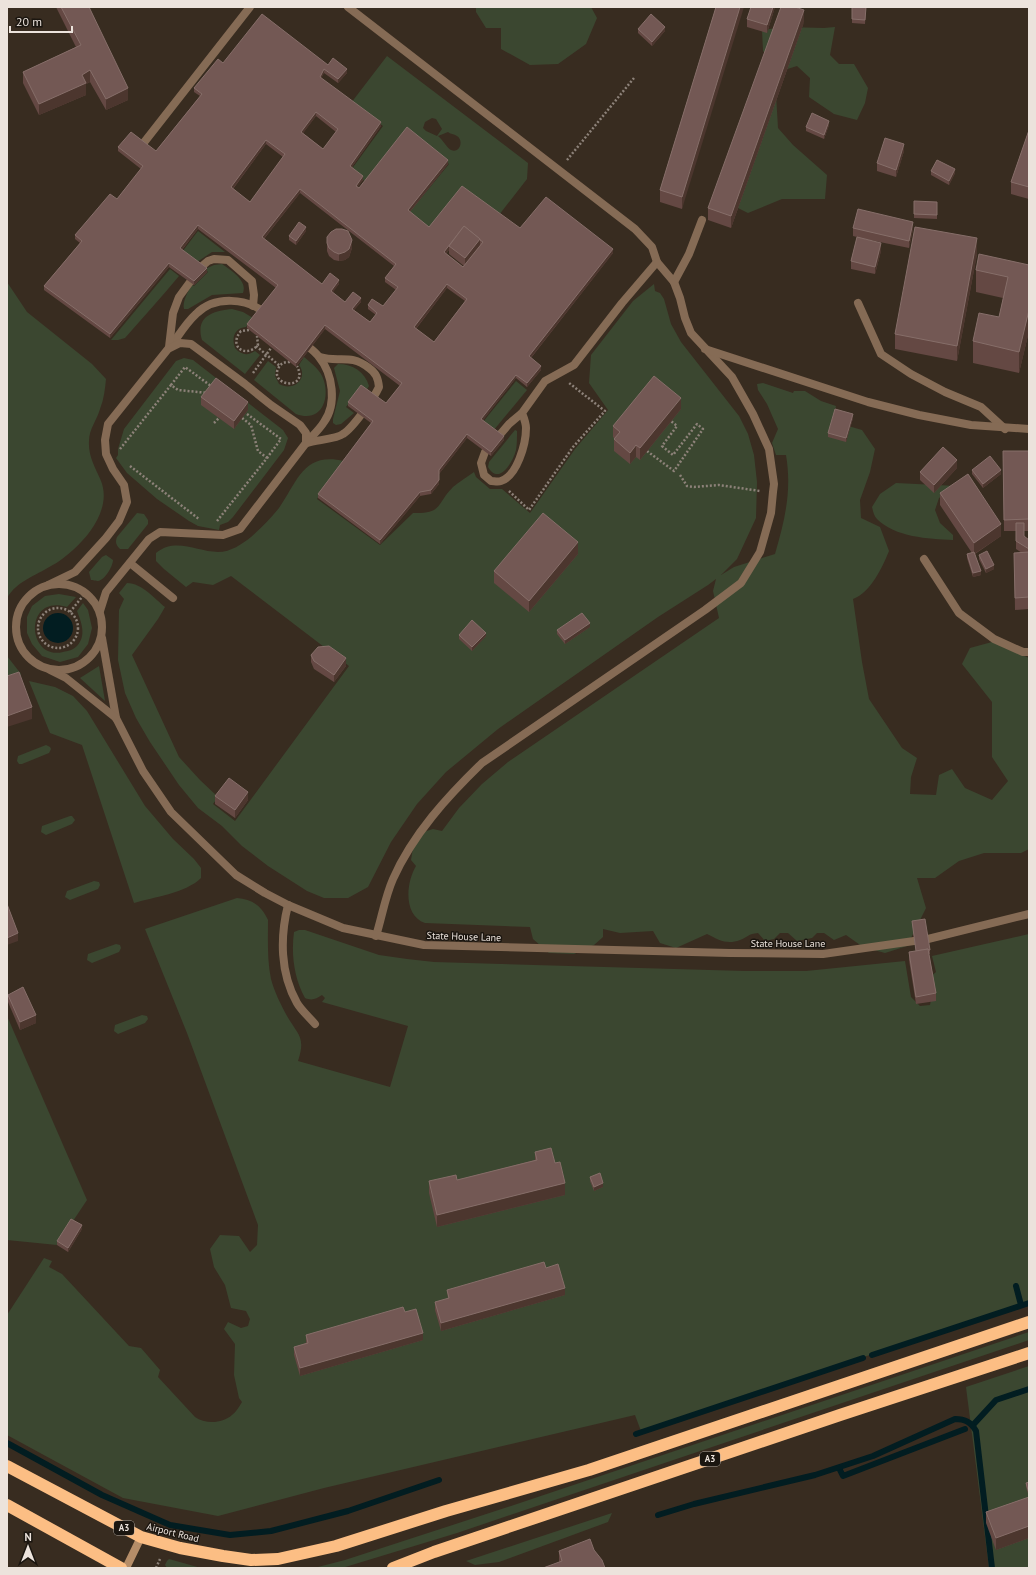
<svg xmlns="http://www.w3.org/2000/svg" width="1036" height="1575" font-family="'PT Sans',sans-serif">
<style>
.green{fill:#3b4730;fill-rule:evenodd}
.water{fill:#021d21}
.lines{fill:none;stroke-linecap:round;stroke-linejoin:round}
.stream{stroke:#021d21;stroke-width:6}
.path{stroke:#8d8279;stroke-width:2.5;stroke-dasharray:2 2;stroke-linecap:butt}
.lane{stroke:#856b55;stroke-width:8}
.street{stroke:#856b55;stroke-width:8}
.secondary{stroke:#b58d68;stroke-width:8}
.highway{stroke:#fcbe84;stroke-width:12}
.wall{fill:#644843;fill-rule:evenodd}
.shaded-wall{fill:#4c362e}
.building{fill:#735854;stroke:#866e69;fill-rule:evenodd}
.labels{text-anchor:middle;stroke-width:3;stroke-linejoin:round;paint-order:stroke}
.shield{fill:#1b1610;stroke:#ada69f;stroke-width:1}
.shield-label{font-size:9px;font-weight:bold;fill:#ece3dc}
.street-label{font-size:10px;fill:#ece3dc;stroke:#1b1610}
</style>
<rect width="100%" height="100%" fill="#382c20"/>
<g class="green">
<path d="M476,7H591L597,18L586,44L558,64L530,65L501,49V28H486L476,12Z"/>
<path d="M785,27L824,28L835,27L830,55L839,64H854L868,88L865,103L857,120L834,114L809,97L810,78L797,66L781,71L763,51L762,30Z"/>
<path d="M387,56L528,163L527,179L499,215L429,230L408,214L449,164L436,154L366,182L351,170L383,126L351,103ZM432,118L436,119L442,129L437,136L426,131L423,128L425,122ZM448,132C450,134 454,134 457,136C464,140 460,154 451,150C448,149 443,140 438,136Z"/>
<path d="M776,94L778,128L793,145L827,175L825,199H782L748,213L726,202Z"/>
<path d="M198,231L225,252H212L197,262L182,252Z"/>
<path d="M222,264C231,270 248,281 243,293L212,295L188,309H184C182,302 188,291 192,285L194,286L208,272L205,269L214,265Z"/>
<path d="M170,269L179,276C162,297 143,317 125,338L118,340H111Z"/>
<path d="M7,282L27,312L92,364L106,379C105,389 104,399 100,409C97,420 89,429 89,441C88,456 95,467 101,481C111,506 92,533 73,550C66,556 59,562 51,566C35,576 17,581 7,598Z"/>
<path d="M654,284L655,291L660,293L664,299L671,324L681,342L739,416L748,434L754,455L757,482L756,518L737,559L721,575L734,567L775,554C785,519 792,491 786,455H776L772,443L778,429L767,404L758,390L757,384L763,383L793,393L794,391H805L821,401L836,406L834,415L838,423L862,430L875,449L870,472L860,500L861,518L880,527L889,551C882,568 871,592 853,599L862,662L869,699L902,748L917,758L911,777L910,794L936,795L939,775L952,769L965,788L992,800L1008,781L992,757V702L962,664L970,648L992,642L1029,658V849L1021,853H984L959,861L935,878H917L926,908L907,946L885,953L863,947L846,935L834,940L824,933H817L812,938L797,941L788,933H780L774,939L765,941L758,933C748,934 748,937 740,940C727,945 719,940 707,934L676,948L660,943L653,931L620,933L603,929V937L594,945L574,954L549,953L533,939L530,927L425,923C403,915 406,883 416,866L411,860L413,848L420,833L433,829L442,831L459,808L482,784L508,762L719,618L713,591L716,579L708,585L658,617L498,729L446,772L417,804L391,842L368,887L348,898H324L307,891L268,866L242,846L222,826L198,808L179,785L150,742L136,718L125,693L118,660L119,610L124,599L119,593L127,583C142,583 155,599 165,607L158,619L132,655L179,757L200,780L218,797L213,804L235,821L349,666L231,576L213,585L193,582L186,587L164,569L156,561V553C176,537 197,552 218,552C231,552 242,544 251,537C261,528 271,518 279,508C298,481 303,452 344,461L317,499L380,545L413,513C443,514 436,504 453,487C459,482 467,477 474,472L476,477L490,489H502L530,513L575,449L608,410L589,383L591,355L633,301Z"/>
<path d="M232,309L243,312L253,318L246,327C235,328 231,337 235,348C241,355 248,356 255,351L260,355L245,374L202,340C195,316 213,311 232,309Z"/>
<path d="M304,357C312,364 321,370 324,381C330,401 320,423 296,414L254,380L268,361L276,367L275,376L279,384C293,392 309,379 299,365Z"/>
<path d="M184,358L193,360L283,430L288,438L284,450L233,517L228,522L220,525L219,530L198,526L189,521L157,499L127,473L116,458L118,455V449L124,429L176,361Z"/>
<path d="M338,364C353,364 365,372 369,386L366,391L361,388L346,407L354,413L341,424L336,425L333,423V419L340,391L334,368Z"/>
<path d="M516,381L527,390L493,431L483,422Z"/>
<path d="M515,430L517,431C517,437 517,444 516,450C513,462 499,486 488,467L489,462Z"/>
<path d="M896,483L957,486L939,498L935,510L940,523L953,535V540C928,539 895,537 877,519C874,516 873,511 872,507L880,494Z"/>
<path d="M137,513L144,514L148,520V524L128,549H120C116,545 115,542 117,537Z"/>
<path d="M106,555L113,560C113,566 105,580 98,581C97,581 92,580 91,580L89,572L102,557Z"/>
<path d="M59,594L76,597L67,607C23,594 27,661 63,652C68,651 73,650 77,646C87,635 81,622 77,611L83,603L88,610L92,628L88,644L78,657L60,662L42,656L32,644L27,633V617L32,606L45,596Z"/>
<path d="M7,656L21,674L19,679L7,683Z"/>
<path d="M99,666L105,701L80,678Z"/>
<path d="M29,681L55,687L73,696L87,711L145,806L173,839L194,859L201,868V878C186,893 154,897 134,903L82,745L50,733Z"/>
<path d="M46,745L50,747L51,749L49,753L22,764H19L17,761L18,756Z"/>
<path d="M70,816H72L75,820L72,824L46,835L41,832L42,826Z"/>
<path d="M94,881L99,882L100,885L98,889L70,900L65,897L67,891Z"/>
<path d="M237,898C252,899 262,906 268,920C268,939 267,960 271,979C274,991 281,1005 287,1016C298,1035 306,1037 298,1061L390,1087L408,1026L322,1002L325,998L322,995C316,999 312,1001 305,998C294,978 291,954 294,932L299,930H305L379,955L407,959L434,962L745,971H806L905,961L911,997L920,1006L930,1005L932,995L929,978L936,972L932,956L1029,934V1302L1023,1304L1020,1293H1017L1020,1305L641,1431L635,1415L324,1488L218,1516L123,1498L7,1435V1315L44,1258L52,1261L49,1267L62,1274L129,1346L141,1348L160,1370L158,1377L195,1417C205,1424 222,1424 232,1415C236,1412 239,1407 242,1402L239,1398L234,1375L235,1344L224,1329L228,1322L241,1328L248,1326L250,1319L246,1311L231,1308L225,1285L214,1267L210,1249L220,1235L239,1236L250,1252L257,1245L258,1225L187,1033L145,929Z"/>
<path d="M116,944L120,945L121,948L119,952L92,963L87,960L88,954Z"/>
<path d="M142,1015L147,1016L148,1019L145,1023L118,1034L114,1031L115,1025Z"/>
<path d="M7,1016L87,1200L57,1245L7,1240Z"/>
<path d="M1029,1332V1340L457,1533L342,1568H314L345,1560L511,1506Z"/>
<path d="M1029,1366V1568H989L966,1387Z"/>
<path d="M612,1513L608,1522L499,1562L475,1565L466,1561Z"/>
<path d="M169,1559L201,1568H167L165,1565L167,1561Z"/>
</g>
<circle class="water" cx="58" cy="628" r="15"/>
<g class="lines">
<g class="stream">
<path d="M1016,1286L1021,1305"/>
<path d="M872,1355L1029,1303"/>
<path d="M973,1425L996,1400L1029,1389"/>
<path d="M636,1434L863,1358"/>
<path d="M7,1443L102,1495L170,1525L230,1535L271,1531L348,1511L439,1480"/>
<path d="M839,1468L843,1476L965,1429"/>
<path d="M658,1515L694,1504L815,1475L873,1456L955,1419C965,1419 971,1422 976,1431L992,1568"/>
</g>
<g class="path">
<path d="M567,160L634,78"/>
<path d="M249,330L241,331C228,346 245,359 258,345L257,336"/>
<path d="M256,346L280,366"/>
<path d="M290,362C285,362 281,363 279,367C267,386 310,392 297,366"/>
<path d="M253,373L271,348"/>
<path d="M171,385L185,367L211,386"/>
<path d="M247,414L281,439L267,458"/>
<path d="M214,423L219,418"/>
<path d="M120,449L171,385L178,390L208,393"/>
<path d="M647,451L674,471L703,429L697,424L673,455L662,446L677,426L671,421"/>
<path d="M130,466L199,519"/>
<path d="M680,475L687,486L694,487L719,485L760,491"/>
<path d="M509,491L529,510L573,447L605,411L569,383"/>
<path d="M217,521L267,458L258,451L251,425L242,418"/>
<circle cx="58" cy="628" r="20"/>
<path d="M70,612L86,592"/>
<path d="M156,1568L160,1559"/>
</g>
<g class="lane">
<path d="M348,7L635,229L652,247L657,262L674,282L680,298L685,318L691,333L732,377L753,414L769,449L774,484L773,492L771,513L760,552L741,583L705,610L482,763C447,797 413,834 393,879C385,897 382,917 376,936"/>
<path d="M142,145L250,7"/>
<path d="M674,282L689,254L702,220"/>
<path d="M858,303L881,354L911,374L945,392L981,407L1005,429"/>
<path d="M303,342C308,347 315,351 319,357C333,374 337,404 324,422C319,430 312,436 306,443"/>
<path d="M171,346C179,335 186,323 196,314C215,295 247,298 267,314"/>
<path d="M169,347L173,313L179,297L201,267L208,261L214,259L228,260L252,281L254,295L253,306"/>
<path d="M522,413C524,418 526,423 526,428C526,444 517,476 501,481C498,482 494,481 491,481L484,475L481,463L485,452L509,424L522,413L545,381L574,365L622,303L657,262"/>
<path d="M307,443C316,440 337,439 343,434C353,428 374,398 379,387C378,378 376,373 369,368C350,353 339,363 320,357"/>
<path d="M924,559L959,613L994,639L1023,652H1029"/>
<path d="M130,563L173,598"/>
<path d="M48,585L75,572L106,538L119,521L127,502L124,485L113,469L106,454L105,440L108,424L168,349L180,343L191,344L245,384L271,405L300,425L306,433V443L240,529L223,535L160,532L149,539L106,592L100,611"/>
<path d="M288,905C280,937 280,973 297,1003C301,1010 309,1017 315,1024"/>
</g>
<g class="street">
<path d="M705,349L868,402L919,415L971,425L1029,429"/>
<circle cx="59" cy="627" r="43"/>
<path d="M102,638L116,718"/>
<path d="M50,670L66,678L116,718L143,771L171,812L236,875L265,893L288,905L343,928L424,945L730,953L823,954L914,941"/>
<path d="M928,939L1029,914"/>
</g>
<path class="secondary" d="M126,1568L141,1537"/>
<g class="highway">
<path d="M7,1466L141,1537L180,1548L223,1556L251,1560L278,1559L336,1546L446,1511L589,1470L1029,1322"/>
<path d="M7,1505L121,1568"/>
<path d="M393,1568L434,1552L840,1415L1029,1353"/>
</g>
</g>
<g class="wall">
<path d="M56,7H89L128,100L106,110L90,82L86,84V95L39,115L23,83V72L76,47Z"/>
<path d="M716,7L682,209L660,202V190Z"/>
<path d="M775,7L767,33L747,27V19Z"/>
<path d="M852,7H866L865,24L852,23Z"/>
<path d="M804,22L731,228L708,220V208Z"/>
<path d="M638,29L665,31L652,46L638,33Z"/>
<path d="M223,63L328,65L347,73L338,83L324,73L321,78L381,126L352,167L363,180L357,187L359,188L448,164L410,212L429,227L520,228L613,253L531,358L541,370L527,387L516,378L483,420L504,440L491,456L467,438L439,474V484L431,494L420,496L380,544L318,498V494L371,423L348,406V402L386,403L400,386L325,329L296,367L247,328V324L276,288L198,229L182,250L207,272L194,285L169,267L110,338L44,290V286L80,243L75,239V235L117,199L141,169L118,151V147L156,151L200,96L194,92V88ZM316,116L336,132L323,149L303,133ZM266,144L283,157L250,202L233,189ZM300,193L394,266L385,278V282L396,290L383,306L368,305V309L376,315L370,322L354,310L361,302H345L332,292L339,284H322L264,239ZM449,250V254L464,266L463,267L446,254ZM447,288L465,301L434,342L416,329Z"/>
<path d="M829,125L824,139L806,131V127Z"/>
<path d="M1029,130V199L1011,194V182Z"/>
<path d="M904,151L896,177L877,171V163Z"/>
<path d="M931,171L955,173L949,185L931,175Z"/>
<path d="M937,202V219L914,218V214Z"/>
<path d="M853,228L913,229L909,248L860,238L881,251L875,274L851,269V261L857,237L853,236Z"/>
<path d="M306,231L296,245L289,240V236Z"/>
<path d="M327,243L352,248L349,257L345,260L339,261L334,260L329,256L327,251Z"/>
<path d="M977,254L957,361L895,349V334Z"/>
<path d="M1029,265V331L1019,373L973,363V341L999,317L1003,298L976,292V270Z"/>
<path d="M201,397L248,410L234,429L201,405Z"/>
<path d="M681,409L640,460L636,457L630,464L614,451V438L613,437V426Z"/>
<path d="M853,418L846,442L828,437V433Z"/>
<path d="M1003,451H1029V531H1024V536L1029,540V609L1015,610L1014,553H1022L1016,549V531H1004Z"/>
<path d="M957,468L934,493L920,480V472Z"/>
<path d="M972,470L1001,474L983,488L972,474Z"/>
<path d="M940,493L1001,536L975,554L981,575L973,577L967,558V554L972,553L940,505Z"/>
<path d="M578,554L529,612L494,583V571Z"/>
<path d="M979,555L994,569L986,573L979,559Z"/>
<path d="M590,627L565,644L557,634V630Z"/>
<path d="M459,635L486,636L472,651L459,639Z"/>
<path d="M311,655L346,666L334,682L314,669L311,662Z"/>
<path d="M215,796L248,800L235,818L215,804Z"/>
<path d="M912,921L930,950V954H929L936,993V1001L916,1004L909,960V952L916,951Z"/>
<path d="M8,995L36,1023L20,1030L8,1002Z"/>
<path d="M535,1152L555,1163L565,1195L437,1227L429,1193V1181L457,1180L535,1160Z"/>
<path d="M590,1177L603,1187L594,1191L590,1181Z"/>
<path d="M82,1229L68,1252L57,1245V1241Z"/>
<path d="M546,1268L565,1295L441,1331L435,1310V1302L448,1299L447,1290Z"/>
<path d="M405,1312L423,1340L300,1376L294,1355V1347L306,1343V1335Z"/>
<path d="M1029,1482V1497L1026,1487V1483Z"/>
<path d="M1029,1497V1538L996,1550L986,1523V1512Z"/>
<path d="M594,1550L559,1562V1551Z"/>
</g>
<g class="shaded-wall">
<path d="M740,7H744L682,209V197Z"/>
<path d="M773,7H775L767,33V25Z"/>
<path d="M804,10V22L731,228V216Z"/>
<path d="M665,27V31L652,46V42Z"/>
<path d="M324,69V73L320,81V77Z"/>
<path d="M347,69V73L338,83V79Z"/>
<path d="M90,70V82L86,84V95L39,115V104L82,75Z"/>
<path d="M128,88V100L106,110V99Z"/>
<path d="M316,112V116L301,136V132Z"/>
<path d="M829,121V125L824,139V135Z"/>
<path d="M381,122V126L350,170V166Z"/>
<path d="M266,140V144L231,191V187Z"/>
<path d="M904,144V151L896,177V170Z"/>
<path d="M448,160V164L408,214V210Z"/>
<path d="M955,169V173L949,185V181Z"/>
<path d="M363,176V180L356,190V186Z"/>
<path d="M300,189V193L262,241V237Z"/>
<path d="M913,222V229L909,248V241Z"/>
<path d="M198,225V229L180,252V248Z"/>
<path d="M306,227V231L296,245V241Z"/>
<path d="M977,238V254L957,361V346Z"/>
<path d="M480,239V246L465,266V258Z"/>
<path d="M352,240V248L349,257L345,260L339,261V254Z"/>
<path d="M881,243V251L875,274V267Z"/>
<path d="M449,246V250L444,256V252Z"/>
<path d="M613,249V253L529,360V356Z"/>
<path d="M169,263V267L110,338V334Z"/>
<path d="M207,268V272L194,285V281Z"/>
<path d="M339,280V284L331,295V291Z"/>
<path d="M447,284V288L414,331V327Z"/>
<path d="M361,298V302L352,312V309Z"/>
<path d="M1029,310V331L1019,373V352Z"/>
<path d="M325,325V329L296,367V363Z"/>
<path d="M541,366V370L527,387V383Z"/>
<path d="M516,375V378L481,423V419Z"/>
<path d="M681,398V409L640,460V448Z"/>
<path d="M248,402V410L234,429V421Z"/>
<path d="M853,414V418L846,442V438Z"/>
<path d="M467,434V438L439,474V470Z"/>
<path d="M504,436V440L491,456V452Z"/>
<path d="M636,445V457L630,464V453Z"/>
<path d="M957,460V468L934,493V485Z"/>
<path d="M1001,470V474L983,488V484Z"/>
<path d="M439,480V484L431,494V490Z"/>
<path d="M420,492V496L380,544V540Z"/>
<path d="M1001,524V536L974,554V543Z"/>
<path d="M578,542V554L529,612V601Z"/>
<path d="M994,565V569L986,573V569Z"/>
<path d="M981,571V575L973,577V573Z"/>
<path d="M590,623V627L565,644V640Z"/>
<path d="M486,633V636L472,651V647Z"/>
<path d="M346,658V666L334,682V675Z"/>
<path d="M32,707V719L7,727V716Z"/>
<path d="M248,792V800L235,818V810Z"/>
<path d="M18,933V941L7,945V938Z"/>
<path d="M36,1015V1023L20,1030V1022Z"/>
<path d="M565,1183V1195L437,1227V1215Z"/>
<path d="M603,1183V1187L594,1191V1187Z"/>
<path d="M82,1225V1229L68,1252V1248Z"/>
<path d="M565,1288V1295L441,1331V1323Z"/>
<path d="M423,1333V1340L300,1376V1368Z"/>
<path d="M1029,1526V1538L996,1550V1538Z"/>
</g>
<g class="building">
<path d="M61,7H89L128,88L106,99L90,70L82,75L86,83L39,104L23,72L81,45Z"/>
<path d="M716,7H740L682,197L660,190Z"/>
<path d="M751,7H773L767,25L747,19Z"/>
<path d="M781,7H795L804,10L731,216L708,208Z"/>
<path d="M852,7H866L865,20L852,19Z"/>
<path d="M262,14L328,65L333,58L347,69L338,79L324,69L320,77L381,122L350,166L363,176L356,186L359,188L407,127L448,160L408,210L429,227L462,186L520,228L546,197L613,249L529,356L541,366L527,383L516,375L481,419L504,436L491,452L467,434L439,470V480L431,490L420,492L380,540L318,494L373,421L348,402L361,385L386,403L402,383L325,325L296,363L247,324L278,285L198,225L180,248L207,268L194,281L169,263L110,334L44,286L82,241L75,235L110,194L117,199L143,166L118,147L131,132L156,151L202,94L194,88L218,59L223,63ZM316,112L338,129L323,149L301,132ZM266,140L285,154L250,202L231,187ZM300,189L396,264L385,278L398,287L383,306L372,299L368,305L377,313L370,322L352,309L361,298L353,292L345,302L331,291L339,280L330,273L322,284L262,237ZM464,226L480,239V240L483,242L463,267L444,252ZM447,284L467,299L434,342L414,327Z"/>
<path d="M651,14L665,27L652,42L638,29Z"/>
<path d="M812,113L829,121L824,135L806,127Z"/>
<path d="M1029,130V187L1011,182Z"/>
<path d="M885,138L904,144L896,170L877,163Z"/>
<path d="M937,160L955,169L949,181L931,171Z"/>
<path d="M914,201L937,202V215L914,214Z"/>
<path d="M858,209L913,222L909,241L853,228Z"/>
<path d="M299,222L306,227L296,241L289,236Z"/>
<path d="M464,226L480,239L465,258L449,246Z"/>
<path d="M915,227L977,238L957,346L895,334Z"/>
<path d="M336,229H342L348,231L352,240L349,249L345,252L339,254L334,252L329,248L327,243V237L331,232Z"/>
<path d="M857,237L881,243L875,267L851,261Z"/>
<path d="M979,254L1029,265V310L1019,352L973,341L979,313L999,317L1008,277L976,270Z"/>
<path d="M654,376L681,398L640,448L636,445L630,453L614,439L620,432L613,426Z"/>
<path d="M216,378L248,402L234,421L201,397Z"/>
<path d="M835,409L853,414L846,438L828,433Z"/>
<path d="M943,447L957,460L934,485L920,472Z"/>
<path d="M1003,451H1029V519L1004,520Z"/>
<path d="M990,456L1001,470L983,484L972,470Z"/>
<path d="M968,474L1001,524L974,543L940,493Z"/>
<path d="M543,513L578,542L529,601L494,571Z"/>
<path d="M1016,523H1024V536L1029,540V549L1016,541Z"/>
<path d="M987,551L994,565L986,569L979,555Z"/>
<path d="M974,552L981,571L973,573L967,554Z"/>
<path d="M1029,552V597L1015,598L1014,553Z"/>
<path d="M582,613L590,623L565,640L557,630Z"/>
<path d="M472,620L486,633L472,647L459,635Z"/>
<path d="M329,646L346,658L334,675L314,661L311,655L318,647Z"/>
<path d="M19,672L32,707L7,716V676Z"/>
<path d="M229,778L248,792L235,810L215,796Z"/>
<path d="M7,904L18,933L7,938Z"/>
<path d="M925,919L930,950H929L928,949L916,951L912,921Z"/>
<path d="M928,949L936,993L916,997L909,952Z"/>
<path d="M23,987L36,1015L20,1022L8,995Z"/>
<path d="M551,1148L555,1163L560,1162L565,1183L437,1215L429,1181L456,1175L457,1180L537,1160L535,1152Z"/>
<path d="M600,1173L603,1183L594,1187L590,1177Z"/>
<path d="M71,1219L82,1225L68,1248L57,1241Z"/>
<path d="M544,1262L546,1268L558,1264L565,1288L441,1323L435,1302L449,1298L447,1290Z"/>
<path d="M403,1307L405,1312L416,1309L423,1333L300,1368L294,1347L308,1343L306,1335Z"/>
<path d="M1029,1482V1493L1026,1483Z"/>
<path d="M1029,1497V1526L996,1538L986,1512Z"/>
<path d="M590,1539L594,1550L602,1560L605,1568H543L562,1561L559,1551Z"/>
</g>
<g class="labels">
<g class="shield">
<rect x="700" y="1452" width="20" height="14" rx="3"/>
<rect x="114" y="1521" width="20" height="14" rx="3"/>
</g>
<g class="shield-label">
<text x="710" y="1462">A3</text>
<text x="124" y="1531">A3</text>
</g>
<g class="street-label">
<text transform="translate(464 936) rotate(2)" y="4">State House Lane</text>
<text x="788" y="947">State House Lane</text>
<text transform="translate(173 1532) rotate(14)" y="4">Airport Road</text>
</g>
</g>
<rect width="1036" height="1575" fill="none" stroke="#ece3dc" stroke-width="16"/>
<g transform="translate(28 1547)" stroke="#1b1610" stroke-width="3" paint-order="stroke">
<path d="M0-3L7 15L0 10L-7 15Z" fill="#ece3dc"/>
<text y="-6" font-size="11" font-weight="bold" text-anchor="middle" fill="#ece3dc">N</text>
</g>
<path d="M10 26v6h62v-6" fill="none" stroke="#ece3dc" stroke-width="2"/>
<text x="16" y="26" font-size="12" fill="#ece3dc" stroke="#1b1610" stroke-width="3" paint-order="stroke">20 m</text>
</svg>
